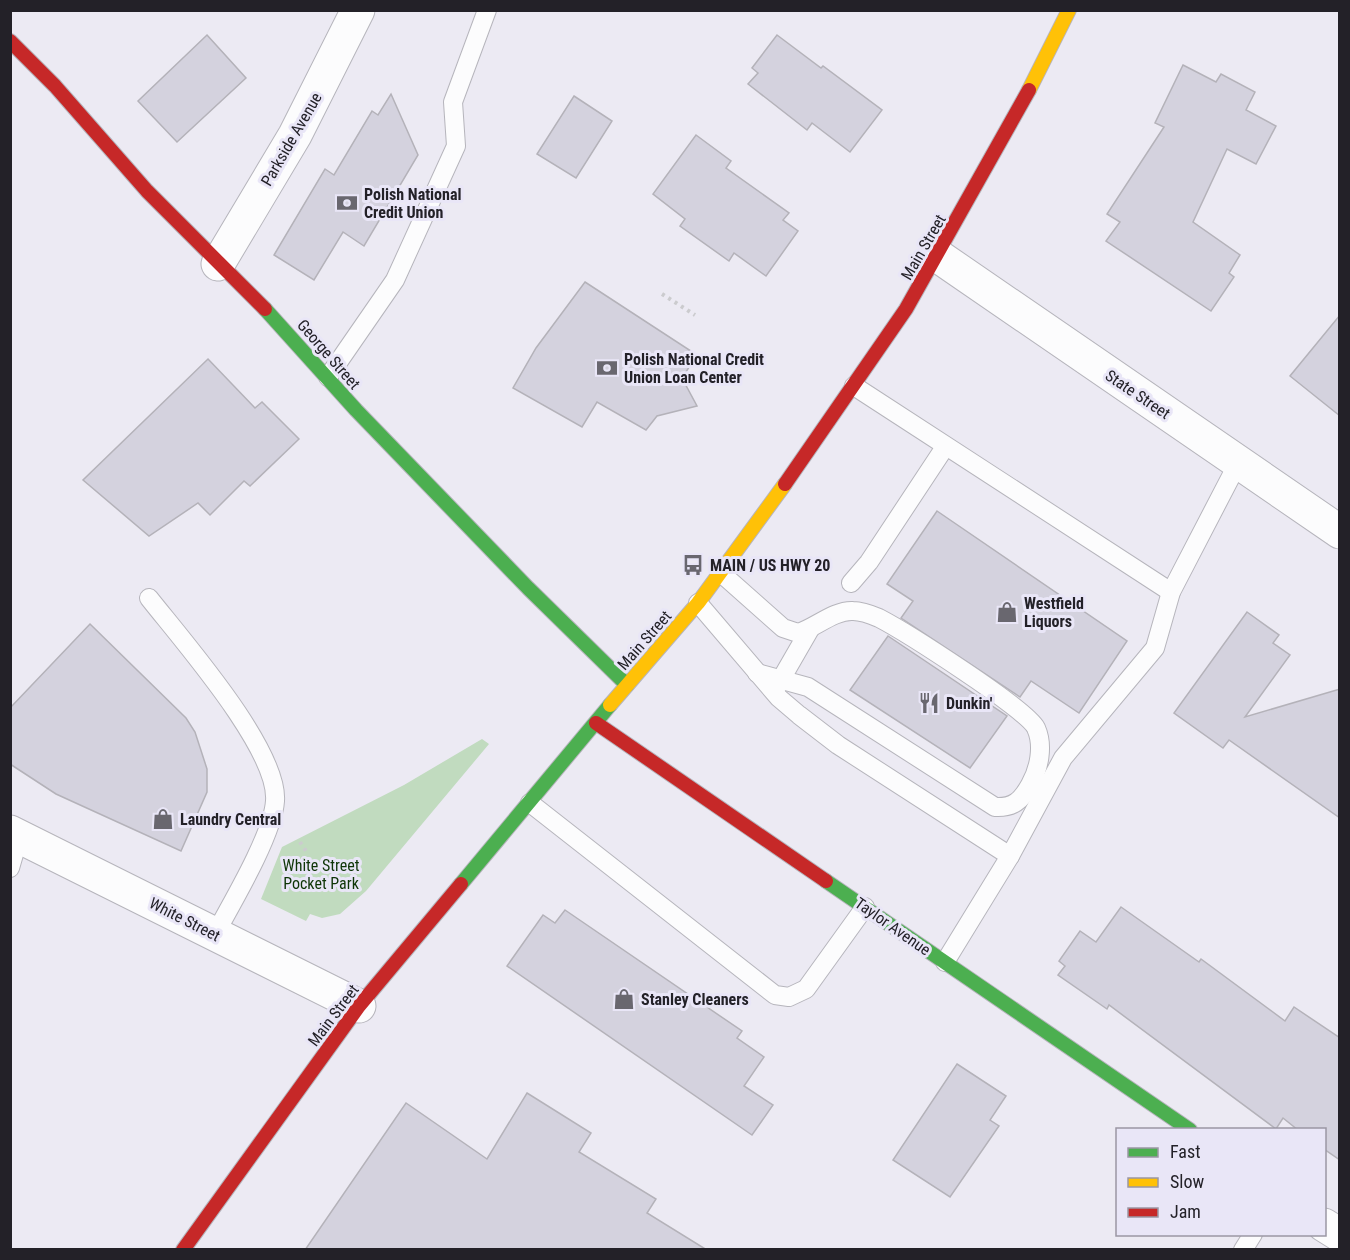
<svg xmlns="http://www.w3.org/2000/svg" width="1350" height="1260" font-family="'Roboto Condensed',sans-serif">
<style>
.green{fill:#c1dbbf}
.building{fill:#d4d2de;stroke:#b4b2b9;stroke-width:1.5}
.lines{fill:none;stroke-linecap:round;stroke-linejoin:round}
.lane-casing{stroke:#b6b5bc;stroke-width:20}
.street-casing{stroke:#b6b5bc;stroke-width:35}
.fast-casing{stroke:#b6b5bc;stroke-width:16}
.slow-casing{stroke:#b6b5bc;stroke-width:16}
.jam-casing{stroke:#b6b5bc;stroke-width:16}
.path{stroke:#cbcbce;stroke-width:4;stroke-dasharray:3 4.5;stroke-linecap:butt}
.lane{stroke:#fcfcfd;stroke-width:18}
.street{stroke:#fcfcfd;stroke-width:33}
.fast{stroke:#4caf50;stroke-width:14}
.slow{stroke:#ffc107;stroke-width:14}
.jam{stroke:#c62828;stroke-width:14}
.labels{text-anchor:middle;stroke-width:6;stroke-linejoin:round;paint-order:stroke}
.street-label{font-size:16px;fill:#232128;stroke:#e9e6f7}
.poi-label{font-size:16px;font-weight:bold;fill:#232128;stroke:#e9e6f7;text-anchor:start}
.park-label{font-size:16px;fill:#0e3506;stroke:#e9e6f7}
</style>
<rect width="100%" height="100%" fill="#eceaf3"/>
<path class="green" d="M482,739L489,744L366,891L340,914L322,918L310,914L306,921L261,899L282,847L404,785Z"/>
<g class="building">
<path d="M207,35L246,78L177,142L138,101Z"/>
<path d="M777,35L821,68L823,66L882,110L850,152L812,123L807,130L748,84L758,73L752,68Z"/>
<path d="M1183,65L1216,82L1221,74L1255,92L1246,110L1276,126L1256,164L1227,149L1193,222L1240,255L1229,273L1234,277L1211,311L1106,241L1120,222L1107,214L1164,127L1155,123Z"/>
<path d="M391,94L418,155L364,246L343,232L314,280L274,255L325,169L334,175L372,111L378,115Z"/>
<path d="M574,96L612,121L576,178L537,154Z"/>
<path d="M696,135L731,161L726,168L789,213L783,220L798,231L766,276L734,253L729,261L680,226L685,219L653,194Z"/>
<path d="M585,282L697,355L682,378L697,406L657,416L646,430L597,402L582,427L513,388L536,348Z"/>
<path d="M1340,315V416L1290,376Z"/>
<path d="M208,359L255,408L262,402L299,439L250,486L244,481L210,515L198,503L149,536L83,480Z"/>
<path d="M937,511L1127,641L1079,713L1031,681L1020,697L901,618L913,601L887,584Z"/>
<path d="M1247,612L1279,635L1273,643L1290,655L1245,717L1340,689V818L1229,740L1223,748L1174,713Z"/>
<path d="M90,624L186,718L195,732L207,769V792L181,851L56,794L10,764V708Z"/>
<path d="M888,636L1007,716L970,768L850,690Z"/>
<path d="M1121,907L1199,962L1201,959L1285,1021L1294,1007L1340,1038V1160L1324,1149V1130H1298L1283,1118L1276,1129L1109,1005L1107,1009L1058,975L1065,966L1059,961L1080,931L1096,942Z"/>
<path d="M565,910L742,1031L737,1038L764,1057L744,1086L773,1105L752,1135L507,966L543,915L555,923Z"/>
<path d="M957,1064L1006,1096L990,1120L999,1126L950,1197L893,1160Z"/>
<path d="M527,1093L591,1133L579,1152L656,1199L647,1213L707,1250H305L406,1103L487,1159Z"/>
</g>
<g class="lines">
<defs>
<g id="lane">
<path d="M328,377L395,280L456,146L453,102L487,10"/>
<path d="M854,386L1171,592"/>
<path d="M721,573L783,628L798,633C815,628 834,610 853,611C860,611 872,615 879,618C904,631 1027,709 1036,728C1044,746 1039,769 1030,785C1021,801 1013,808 995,807L808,687L757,673"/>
<path d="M851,583L869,562L945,447"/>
<path d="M149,598C182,640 279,750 275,801C273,834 232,903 215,934"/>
<path d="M698,603L779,698L799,715L838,745L1010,856"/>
<path d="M776,688L810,629"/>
<path d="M530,803L775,995L789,997L806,989L865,907"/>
<path d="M10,868L19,837"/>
<path d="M945,962L1010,856L1063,758L1155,648L1171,592L1238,463"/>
<path d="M1243,1250L1253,1234"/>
</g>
<g id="street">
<path d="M938,256L1340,532"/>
<path d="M218,264L295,135L358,10"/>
<path d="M10,832L359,1006"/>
<path d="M1324,1225L1340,1235"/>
</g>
<g id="fast">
<path d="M265,309L356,410L528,588L627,685"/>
<path d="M826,881L1190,1130"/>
<path d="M461,884L610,705"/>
</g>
<g id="slow">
<path d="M1029,90L1069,10"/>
<path d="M610,705L698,603L785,484"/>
</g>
<g id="jam">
<path d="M10,41L55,86L147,191L265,309"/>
<path d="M785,484L906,309L1029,90"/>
<path d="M596,723L826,881"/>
<path d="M183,1250L359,1006L461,884"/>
</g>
</defs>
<use href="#lane" class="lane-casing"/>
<use href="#street" class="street-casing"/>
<use href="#fast" class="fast-casing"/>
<use href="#slow" class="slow-casing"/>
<use href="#jam" class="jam-casing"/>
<g class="path">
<path d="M662,294L695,315"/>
<path d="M300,842L308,854"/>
</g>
<use href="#lane" class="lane"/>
<use href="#street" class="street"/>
<use href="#fast" class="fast"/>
<use href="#slow" class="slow"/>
<use href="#jam" class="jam"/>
</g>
<defs>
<symbol id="bank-bare" viewBox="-9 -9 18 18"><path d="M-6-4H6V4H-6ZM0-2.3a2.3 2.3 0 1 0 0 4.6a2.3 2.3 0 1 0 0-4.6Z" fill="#69676f" stroke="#e9e6f7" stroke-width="2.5" paint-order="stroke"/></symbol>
<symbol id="bus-bare" viewBox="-9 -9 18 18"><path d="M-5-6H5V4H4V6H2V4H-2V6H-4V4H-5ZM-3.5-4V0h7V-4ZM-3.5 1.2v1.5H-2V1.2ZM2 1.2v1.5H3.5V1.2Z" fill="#69676f" stroke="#e9e6f7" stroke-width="2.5" paint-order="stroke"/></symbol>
<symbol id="shop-bare" viewBox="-9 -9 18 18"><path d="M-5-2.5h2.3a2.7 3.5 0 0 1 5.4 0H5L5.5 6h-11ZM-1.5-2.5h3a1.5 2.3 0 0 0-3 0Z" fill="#69676f" stroke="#e9e6f7" stroke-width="2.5" paint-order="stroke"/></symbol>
<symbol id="restaurant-bare" viewBox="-9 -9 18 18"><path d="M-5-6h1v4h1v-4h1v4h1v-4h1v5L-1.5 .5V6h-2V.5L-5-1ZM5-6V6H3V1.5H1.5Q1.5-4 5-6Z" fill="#69676f" stroke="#e9e6f7" stroke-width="2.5" paint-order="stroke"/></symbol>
</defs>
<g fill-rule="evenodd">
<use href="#bank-bare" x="332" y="188" width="30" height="30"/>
<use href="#bank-bare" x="592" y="353" width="30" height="30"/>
<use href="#bus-bare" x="678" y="550" width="30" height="30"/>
<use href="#shop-bare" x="992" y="597" width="30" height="30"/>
<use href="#restaurant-bare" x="914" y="688" width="30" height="30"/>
<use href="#shop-bare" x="148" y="804" width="30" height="30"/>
<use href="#shop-bare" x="609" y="984" width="30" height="30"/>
</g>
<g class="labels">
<g class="street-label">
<text transform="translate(291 139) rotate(-60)" y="6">Parkside Avenue</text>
<text transform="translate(923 247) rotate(-60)" y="6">Main Street</text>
<text transform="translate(329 354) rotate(49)" y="6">George Street</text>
<text transform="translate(1138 394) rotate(34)" y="6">State Street</text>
<text transform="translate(644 640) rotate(-49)" y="6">Main Street</text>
<text transform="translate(185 919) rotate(27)" y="6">White Street</text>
<text transform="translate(893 926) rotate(35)" y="6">Taylor Avenue</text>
<text transform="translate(333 1015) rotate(-53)" y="6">Main Street</text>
</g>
<g class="poi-label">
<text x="364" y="200">Polish National<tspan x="364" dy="18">Credit Union</tspan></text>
<text x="624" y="365">Polish National Credit<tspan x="624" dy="18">Union Loan Center</tspan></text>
<text x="710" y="571">MAIN / US HWY 20</text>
<text x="1024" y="609">Westfield<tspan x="1024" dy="18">Liquors</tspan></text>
<text x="946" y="709">Dunkin'</text>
<text x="180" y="825">Laundry Central</text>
<text x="641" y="1005">Stanley Cleaners</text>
</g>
<g class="park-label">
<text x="321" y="871">White Street<tspan x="321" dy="18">Pocket Park</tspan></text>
</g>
</g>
<rect width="1350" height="1260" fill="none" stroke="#232128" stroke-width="24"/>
<rect x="1116" y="1128" width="210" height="108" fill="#e9e6f7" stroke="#9a97a4" stroke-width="1.5"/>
<rect x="1128" y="1148" width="30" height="9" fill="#4caf50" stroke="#9a97a4" stroke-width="1.5"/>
<text x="1170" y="1158" font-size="18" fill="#232128">Fast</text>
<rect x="1128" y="1178" width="30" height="9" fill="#ffc107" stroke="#9a97a4" stroke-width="1.5"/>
<text x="1170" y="1188" font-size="18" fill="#232128">Slow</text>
<rect x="1128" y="1208" width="30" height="9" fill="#c62828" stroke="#9a97a4" stroke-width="1.5"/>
<text x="1170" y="1218" font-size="18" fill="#232128">Jam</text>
</svg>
